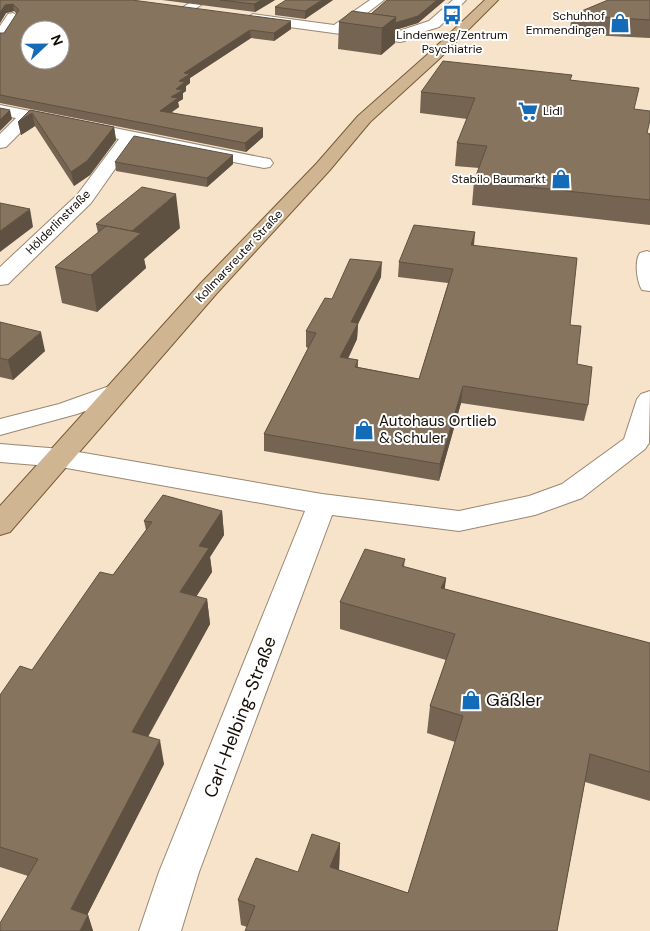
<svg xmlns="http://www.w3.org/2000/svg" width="650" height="931" font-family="'DM Sans',sans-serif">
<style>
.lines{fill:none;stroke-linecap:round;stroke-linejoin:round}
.minor-casing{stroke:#9a8771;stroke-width:2}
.major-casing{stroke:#795a32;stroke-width:2}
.minor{fill:#fff;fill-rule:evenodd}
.major{fill:#d0b592;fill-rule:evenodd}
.wall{fill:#746451}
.shaded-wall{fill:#5e5142}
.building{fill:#87745e;stroke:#5e5142;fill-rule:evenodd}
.labels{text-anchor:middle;stroke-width:4;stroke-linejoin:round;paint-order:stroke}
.far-poi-label{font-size:12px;fill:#140e06;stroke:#fff;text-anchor:end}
.far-street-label{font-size:12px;fill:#140e06;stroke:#fff}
.poi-label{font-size:15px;fill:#140e06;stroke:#fff;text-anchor:start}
.near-poi-label{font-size:18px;fill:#140e06;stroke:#fff;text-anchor:start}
.near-street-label{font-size:18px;fill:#140e06;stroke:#fff}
</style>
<rect width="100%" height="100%" fill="#f7e2ca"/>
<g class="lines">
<defs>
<g id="minor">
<path d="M194,0H209L190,12H182L180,9Z"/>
<path d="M370,0H384L349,27L393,33L429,21L453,0H466L439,27L406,37L405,41L400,42L253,22L246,18L253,14L334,25Z"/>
<path d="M13,13L19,17L5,39L0,40V26L8,14Z"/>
<path d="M0,105L264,158L270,159L273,163L270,167L264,168L134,142L91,203L8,284L0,285V267L77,195L119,139L32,121L6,147L0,148V134L16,118L0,115Z"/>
<path d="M647,251L650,252V291L642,290C637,282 634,261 640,253Z"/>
<path d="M118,383L127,386L131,391L127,396L77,414L0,435V419L59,404Z"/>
<path d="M650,391L649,443L645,449L582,498L535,515L459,531L332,515L199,872L181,931H139L159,872L305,511L61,467L0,462V444L61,449L322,494L459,511L529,496L562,484L624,439L637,399L641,394Z"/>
</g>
<path id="major" d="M485,0H498L438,60L370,122L329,171L217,293L10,532L0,535V506L201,283L317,163L358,116L428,54Z"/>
</defs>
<use href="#minor" class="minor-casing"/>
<use href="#major" class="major-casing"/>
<use href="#minor" class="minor"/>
<use href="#major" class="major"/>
</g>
<g class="wall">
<path d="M0,0L291,29L274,41L251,38L190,78V83L186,86V91L183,93V99L178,102L179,107L171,112L263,137L246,152L0,103V33H4L17,14L14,11L6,13L0,23Z"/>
<path d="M162,0H275L255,12Z"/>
<path d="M333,0L305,19L275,15V7Z"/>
<path d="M387,0H445L418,23L395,30V43L381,55L338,49L339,22L371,14Z"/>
<path d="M650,0V38L569,34L572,15Z"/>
<path d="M572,80L635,109L647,133L650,134V225L472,205L474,181L479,168L455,166L457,143L467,119L420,113L421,92Z"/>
<path d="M30,110L114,127L116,140L90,175L74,186L35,126L21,135L18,122Z"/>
<path d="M233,155V164L207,187L116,171L115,162Z"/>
<path d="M96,224L180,228L144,259L146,268L97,312L62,303L55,267L98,233Z"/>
<path d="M475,232L474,246L570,325L577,364L588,405L584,421L461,403L439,481L264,451V434L308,348L306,347V331L332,299L381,277L358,324L357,339L348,359L358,360V367L419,379L448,283L398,277L399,262Z"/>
<path d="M0,322L45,351L13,380L0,377Z"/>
<path d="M222,511L224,535L210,557L212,572L196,597L207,599L210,624L148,737L164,764L87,915H88L93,931H0L28,876L0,867V695L32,670L113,575L146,530L144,521Z"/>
<path d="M405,559L404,567L446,578L444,589L650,643V801L585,782L557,931L247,927L241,925L238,900L298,872L340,843L339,870L408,893L455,742L427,733L430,706L446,660L340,629V602Z"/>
</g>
<g class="shaded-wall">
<path d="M262,0H275L255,12L254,4Z"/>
<path d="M322,0H333L305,19V11Z"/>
<path d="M437,0H445L418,23L395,30V43L381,55L382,28L396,17Z"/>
<path d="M13,4L14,11L6,13L0,23V13L5,5Z"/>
<path d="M291,21V29L274,41V33Z"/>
<path d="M250,30L251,38L190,78V83L186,86V91L183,93V99L178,102L179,107L161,120L160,111L171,97L179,81L184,73Z"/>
<path d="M10,110L12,119L0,131V120Z"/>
<path d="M32,113L35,126L21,135L18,122Z"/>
<path d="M114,127L116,140L90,175L74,186L71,172Z"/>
<path d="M263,128V137L246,152L245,143Z"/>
<path d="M233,155V164L207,187V178Z"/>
<path d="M176,194L180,228L144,259L146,268L97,312L91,275L132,231Z"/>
<path d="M30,209L33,227L0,252V231Z"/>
<path d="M475,232L473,247L471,245Z"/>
<path d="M382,262L381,277L358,324L357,339L340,374V357L351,322Z"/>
<path d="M41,332L45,351L13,380L8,360Z"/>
<path d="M463,386L461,403L439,481L440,464Z"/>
<path d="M222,511L224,535L210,557L212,572L183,617L180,592L199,546Z"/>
<path d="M446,578L443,605L441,588Z"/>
<path d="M207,599L210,624L137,756L132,732Z"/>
<path d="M160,740L164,764L79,931L71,909Z"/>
<path d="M340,843L339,869L330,893V867Z"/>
<path d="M88,915L93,931H80Z"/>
</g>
<g class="building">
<path d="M0,0H132L291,21L274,33L250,30L184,73L190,74L179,81L185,82L176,89L183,90L171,97L178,98L160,111L263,128L245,143L0,95V33H4L19,10L13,4L5,5L0,13ZM30,30H60V60H30Z"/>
<path d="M220,0H262L254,4Z"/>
<path d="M286,0H322L305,11L275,7Z"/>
<path d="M387,0H437L418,16L395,23L396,17L371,14Z"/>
<path d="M608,0H650V20L572,15Z"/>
<path d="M352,11L396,17L382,28L339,22Z"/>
<path d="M443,61L572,75L570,80L639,88L634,109L650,111V120L647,133L650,134V200L474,181L487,146L457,143L475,98L421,92Z"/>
<path d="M0,108L10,110L0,120Z"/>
<path d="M30,110L114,127L87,161L71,172L32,113L18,122Z"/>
<path d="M134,136L233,155L207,178L115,162Z"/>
<path d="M142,187L176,194L132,231L96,224Z"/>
<path d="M0,203L30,209L0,231Z"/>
<path d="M414,225L475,232L471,245L577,258L570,325L581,326L577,364L592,367L588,405L463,386L440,464L264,434L316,333L306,331L325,298L332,299L350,259L382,262L351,322L358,323L340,357L358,360L355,367L419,379L453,269L399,262Z"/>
<path d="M106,226L141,233L91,275L55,267Z"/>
<path d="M0,322L41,332L8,360L0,358Z"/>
<path d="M163,495L222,511L199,546L209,548L180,592L207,599L132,732L160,740L71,909L88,915L80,931H0V923L38,859L0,847V695L20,666L32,670L100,572L113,575L152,522L144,521Z"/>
<path d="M365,549L405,559L402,566L446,578L441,588L650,643V772L590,754L557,931H245L255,906L238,900L256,858L298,872L312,834L340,843L330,867L408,893L463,716L430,706L455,634L340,602Z"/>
</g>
<defs>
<symbol id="bus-bare" viewBox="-9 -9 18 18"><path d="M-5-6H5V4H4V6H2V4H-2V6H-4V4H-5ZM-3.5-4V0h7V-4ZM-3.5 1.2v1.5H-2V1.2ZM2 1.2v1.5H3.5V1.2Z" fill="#146cb9" stroke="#fff" stroke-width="2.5" paint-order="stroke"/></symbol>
<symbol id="shop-bare" viewBox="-9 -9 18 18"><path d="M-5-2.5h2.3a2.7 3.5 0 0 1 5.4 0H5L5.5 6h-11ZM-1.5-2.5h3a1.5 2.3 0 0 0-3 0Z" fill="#146cb9" stroke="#fff" stroke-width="2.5" paint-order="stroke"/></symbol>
<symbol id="supermarket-bare" viewBox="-9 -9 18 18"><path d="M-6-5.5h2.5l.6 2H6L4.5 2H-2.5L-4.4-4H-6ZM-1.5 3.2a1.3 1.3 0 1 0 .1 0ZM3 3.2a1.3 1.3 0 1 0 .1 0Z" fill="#146cb9" stroke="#fff" stroke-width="2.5" paint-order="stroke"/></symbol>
</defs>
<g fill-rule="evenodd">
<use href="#bus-bare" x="438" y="1" width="28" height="28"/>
<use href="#shop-bare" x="606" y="9" width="28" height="28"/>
<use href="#supermarket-bare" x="514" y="97" width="28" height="28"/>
<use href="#shop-bare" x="547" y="165" width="28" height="28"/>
<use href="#shop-bare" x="350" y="416" width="28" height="28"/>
<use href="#shop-bare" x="457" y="686" width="28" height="28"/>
</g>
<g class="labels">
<g class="far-poi-label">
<text x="605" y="20">Schuhhof<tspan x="605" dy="14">Emmendingen</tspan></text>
<text x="452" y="39" text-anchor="middle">Lindenweg/Zentrum<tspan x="452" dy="14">Psychiatrie</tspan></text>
<text x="543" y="115" text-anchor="start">Lidl</text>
<text x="546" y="183">Stabilo Baumarkt</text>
</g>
<g class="far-street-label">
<text transform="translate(58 222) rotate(-45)" y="4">Hölderlinstraße</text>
<text transform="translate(239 256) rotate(-47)" y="4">Kollmarsreuter Straße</text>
</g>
<g class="poi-label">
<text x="379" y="426">Autohaus Ortlieb<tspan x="379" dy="17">&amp; Schuler</tspan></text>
</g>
<g class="near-poi-label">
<text x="486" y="706">Gäßler</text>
</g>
<g class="near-street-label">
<text transform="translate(240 717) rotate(-69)" y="6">Carl-Helbing-Straße</text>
</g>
</g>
<g transform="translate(45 45) rotate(68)"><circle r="24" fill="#ffffff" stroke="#a19f9b"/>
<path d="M0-4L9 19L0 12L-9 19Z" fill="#146cb9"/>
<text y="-8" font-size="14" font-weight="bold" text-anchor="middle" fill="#140e06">N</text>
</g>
</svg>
